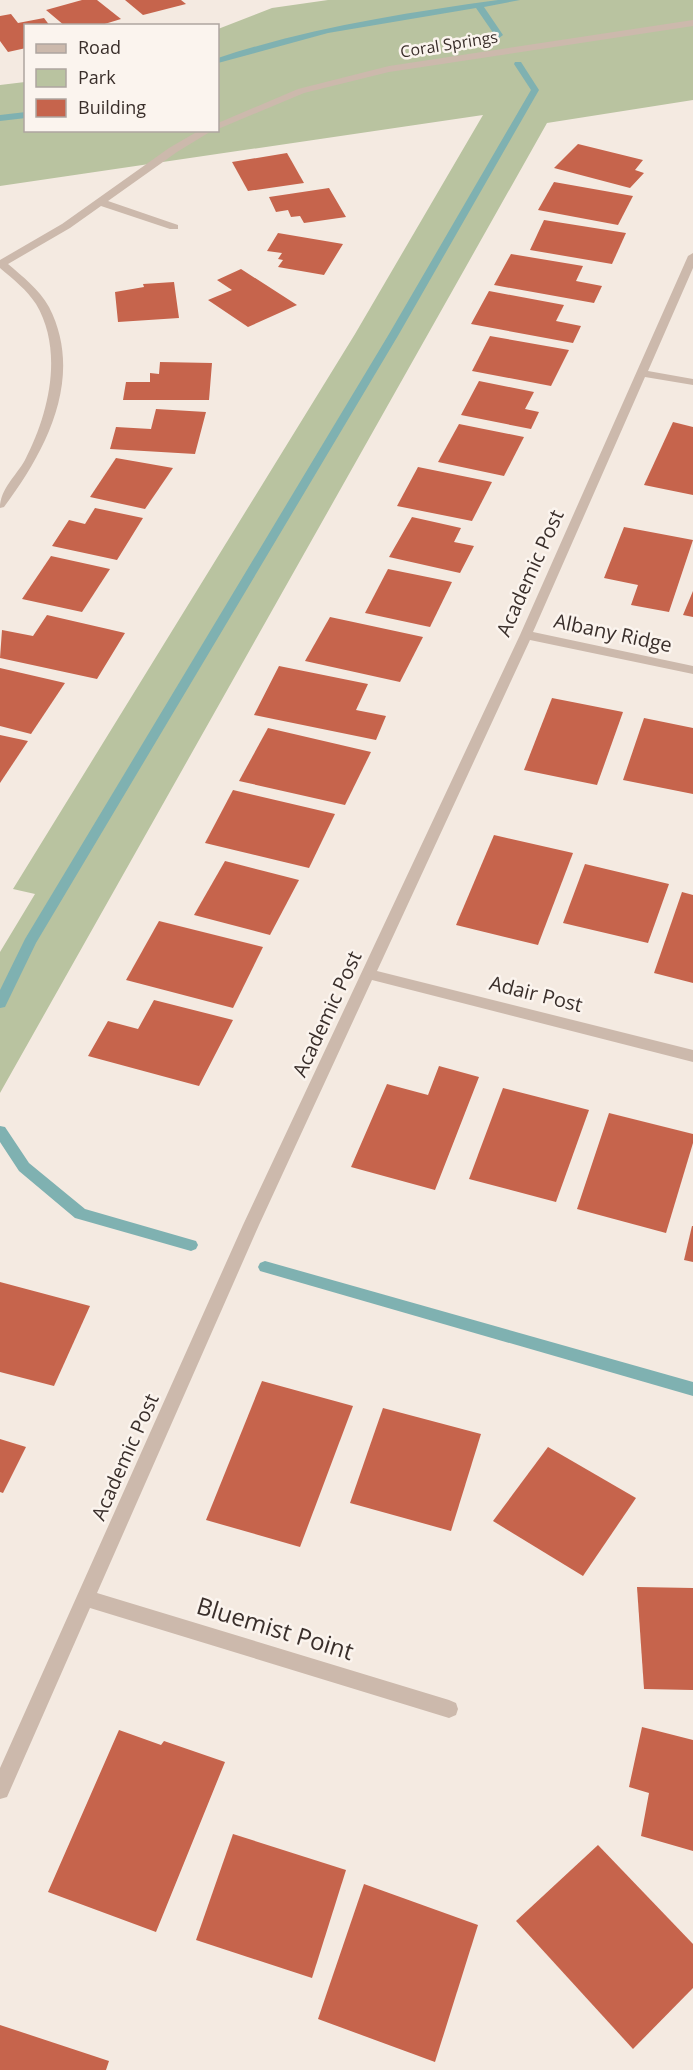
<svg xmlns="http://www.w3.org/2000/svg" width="693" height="2070" font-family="'Open Sans',sans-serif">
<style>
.green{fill:#b9c3a0}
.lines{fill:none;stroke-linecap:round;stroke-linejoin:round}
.stream{fill:#7fb1b1;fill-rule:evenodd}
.building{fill:#c6644c}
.minor{fill:#ccb9ac;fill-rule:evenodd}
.labels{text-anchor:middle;stroke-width:5;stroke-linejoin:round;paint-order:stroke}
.far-street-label{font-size:16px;fill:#3a2f2b;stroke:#fbf4ee}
.street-label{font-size:20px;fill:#3a2f2b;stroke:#fbf4ee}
.near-street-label{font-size:24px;fill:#3a2f2b;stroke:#fbf4ee}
</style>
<rect width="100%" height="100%" fill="#f4eae1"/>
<path class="green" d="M328,0H693V100L547,123L0,1093V952L35,894L13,889L355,334L483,115L0,186V85L25,82L26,130H218V29L272,8Z"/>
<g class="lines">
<g class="stream">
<path d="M498,0H520L484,7L503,35L499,38L496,37L476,8L328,33L218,63V58C309,28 403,13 498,0Z"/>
<path d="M515,62H521L539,90L399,334L36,943L5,1007L0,1008V990L25,939L389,334L531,90L514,64Z"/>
<path d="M26,112V118L0,121V115Z"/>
<path d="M0,1126L5,1127L29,1163L85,1209L196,1241L198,1245L196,1249L191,1251L75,1218L19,1171L0,1142Z"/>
<path d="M265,1261L693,1382V1396L260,1271L258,1267L260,1263Z"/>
</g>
</g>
<g class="building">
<path d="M82,0H97L121,19L98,26H65L46,10Z"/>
<path d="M125,0H181L186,4L143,15Z"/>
<path d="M11,14L18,23L44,18L50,26H26V48L8,52L0,41V16Z"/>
<path d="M578,144L643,160L635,170L644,173L630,188L554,168Z"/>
<path d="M287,153L304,183L248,191L232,162Z"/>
<path d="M554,182L633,196L618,225L538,210Z"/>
<path d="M329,188L346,217L304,223L300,216L291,217L288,210L276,212L269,197Z"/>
<path d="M544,220L626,233L612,264L530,250Z"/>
<path d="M278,233L343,244L324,275L278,267L283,260L278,259L282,253L267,251Z"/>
<path d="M511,254L583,266L576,281L602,286L594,303L494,285Z"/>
<path d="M241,269L297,305L248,327L208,300L232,290L217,280Z"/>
<path d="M174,282L179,318L118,322L115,292L144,287L143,284Z"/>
<path d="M489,291L564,305L556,321L581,326L573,343L471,324Z"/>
<path d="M490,336L569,350L551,386L472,371Z"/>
<path d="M160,362L212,363L209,400H123L126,382H150V373L159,374Z"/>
<path d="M479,381L534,392L525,409L539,412L531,429L461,415Z"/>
<path d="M156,409L206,412L195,454L110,449L116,427L151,429Z"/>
<path d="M673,422L693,427V495L644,485Z"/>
<path d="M459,424L524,437L504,476L438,462Z"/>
<path d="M116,458L173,468L145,509L90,497Z"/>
<path d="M418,467L492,482L472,521L397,506Z"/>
<path d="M95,508L143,518L117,560L52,546L69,520L85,524Z"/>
<path d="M412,517L461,528L454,542L474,546L460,573L389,557Z"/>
<path d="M624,527L693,540L669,612L631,605L638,585L604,578Z"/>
<path d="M51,556L110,569L82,612L22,599Z"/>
<path d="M388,569L452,582L430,627L365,613Z"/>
<path d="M693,591V617L683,615Z"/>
<path d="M47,615L125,633L97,679L0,658L2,630L33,636Z"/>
<path d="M330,617L423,637L400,682L305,661Z"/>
<path d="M279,666L368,684L356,710L386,716L376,740L254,715Z"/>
<path d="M0,668L65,683L31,734L0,726Z"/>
<path d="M552,698L623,712L597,785L524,770Z"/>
<path d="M644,718L693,728V794L623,780Z"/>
<path d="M268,728L371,752L345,805L239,781Z"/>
<path d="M0,735L28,741L0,783Z"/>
<path d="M233,790L335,814L309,868L205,843Z"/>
<path d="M494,835L573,853L538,945L456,925Z"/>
<path d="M225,861L299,880L270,935L194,915Z"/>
<path d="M585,864L669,884L648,943L563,923Z"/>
<path d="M682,892L693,895V983L654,973Z"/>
<path d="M159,921L263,947L233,1008L126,980Z"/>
<path d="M154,1000L233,1020L199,1086L88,1056L108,1021L138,1029Z"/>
<path d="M439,1066L479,1077L435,1190L351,1167L387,1084L428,1095Z"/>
<path d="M503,1088L589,1110L556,1202L469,1179Z"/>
<path d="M609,1113L693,1134V1143L666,1233L577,1209Z"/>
<path d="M692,1226H693V1262L684,1260Z"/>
<path d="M0,1282L90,1306L54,1386L0,1372Z"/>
<path d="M262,1381L353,1406L300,1547L206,1520Z"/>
<path d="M383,1408L481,1434L451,1531L350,1503Z"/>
<path d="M0,1439L26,1447L3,1493L0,1492Z"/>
<path d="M548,1447L636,1498L583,1576L493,1521Z"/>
<path d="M637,1587L693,1588V1690L644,1689Z"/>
<path d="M642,1727L693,1740V1851L641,1836L649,1793L629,1787Z"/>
<path d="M119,1730L161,1745L164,1741L225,1762L156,1932L48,1892Z"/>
<path d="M233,1834L346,1870L312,1978L196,1940Z"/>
<path d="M598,1845L693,1944V1988L633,2049L516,1921Z"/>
<path d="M364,1884L478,1925L435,2062L318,2019Z"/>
<path d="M0,2025L109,2061L106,2070H0Z"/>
</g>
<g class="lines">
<g class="minor">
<path d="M693,20V26L389,72L304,93L218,129V123L298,89L389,66Z"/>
<path d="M200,130H213L177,152L108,201L178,225V229H170L101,206L70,228L8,264C23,277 39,289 49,307C85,377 46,451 4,507L0,508C0,489 16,476 25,460C49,414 64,351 36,304C27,290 13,279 0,268V260L62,224L169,148Z"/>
<path d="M693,253V268L648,371L693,379V385L645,377L533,632L693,666V674L530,640L377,971L693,1050V1062L372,980L259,1225L97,1593L449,1700L456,1703L458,1709L456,1715L449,1718L90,1608L7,1797L0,1799V1768L243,1225L520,635L688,256Z"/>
</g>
</g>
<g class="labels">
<g class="far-street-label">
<text transform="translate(449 44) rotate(-9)" y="6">Coral Springs</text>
</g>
<g class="street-label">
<text transform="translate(530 573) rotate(-66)" y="7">Academic Post</text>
<text transform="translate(613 633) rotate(12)" y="7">Albany Ridge</text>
<text transform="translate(536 994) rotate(14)" y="7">Adair Post</text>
<text transform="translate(327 1014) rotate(-65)" y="7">Academic Post</text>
<text transform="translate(125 1457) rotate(-66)" y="7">Academic Post</text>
</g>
<g class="near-street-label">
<text transform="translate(275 1629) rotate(17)" y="8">Bluemist Point</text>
</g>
</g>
<rect x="24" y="24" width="195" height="108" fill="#fbf4ee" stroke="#aea5a0" stroke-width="1.5"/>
<rect x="36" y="44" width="30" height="9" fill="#ccb9ac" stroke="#aea5a0" stroke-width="1.5"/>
<text x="78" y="54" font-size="18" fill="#3a2f2b">Road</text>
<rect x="36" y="69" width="30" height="18" fill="#b9c3a0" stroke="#aea5a0" stroke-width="1.5"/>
<text x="78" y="84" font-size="18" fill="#3a2f2b">Park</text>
<rect x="36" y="99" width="30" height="18" fill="#c6644c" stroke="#aea5a0" stroke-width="1.5"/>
<text x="78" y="114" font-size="18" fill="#3a2f2b">Building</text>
</svg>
